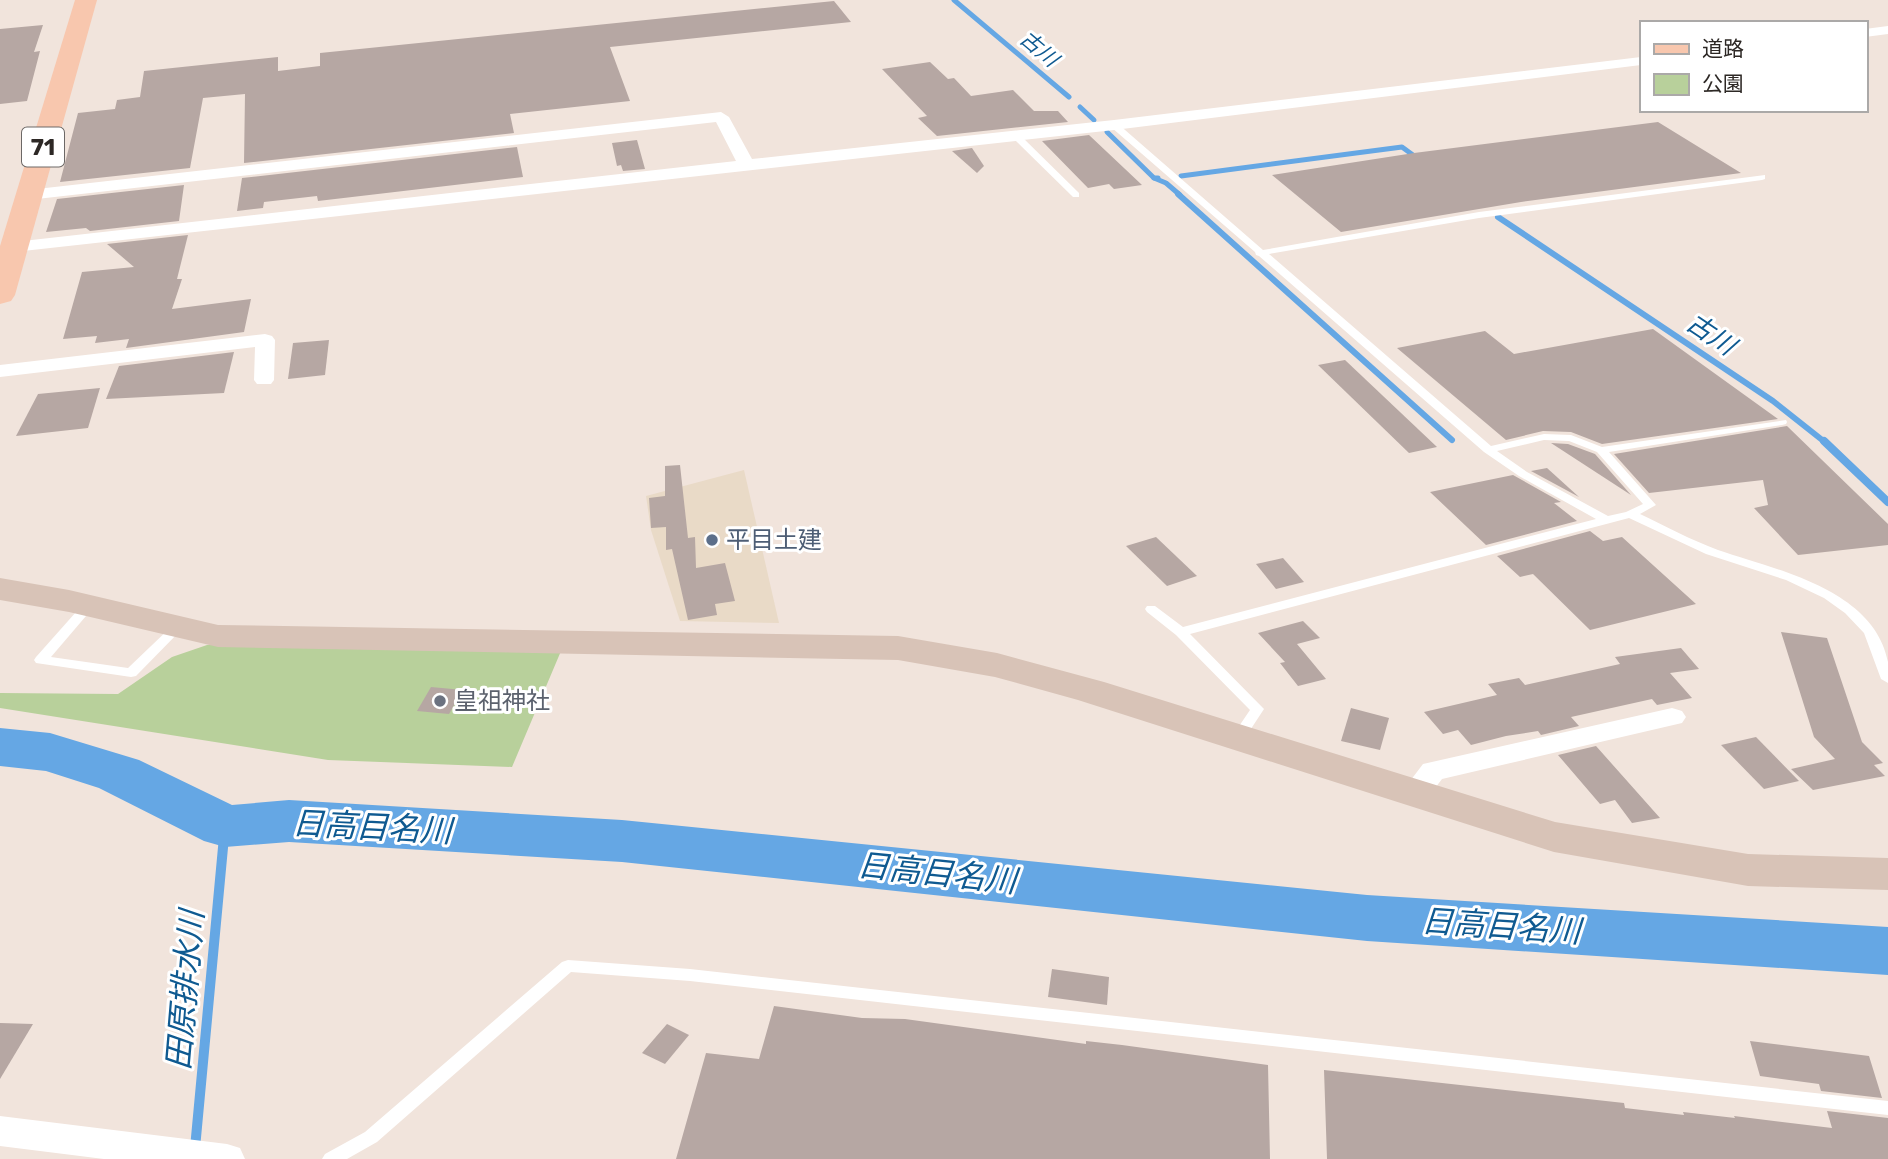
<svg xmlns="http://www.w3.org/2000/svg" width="1888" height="1159" font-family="Rubik,'Noto Sans JP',sans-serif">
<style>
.commercial{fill:#e9dac7}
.green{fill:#b8d09b}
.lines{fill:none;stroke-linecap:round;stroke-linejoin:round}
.stream-far3{stroke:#65a7e4;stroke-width:5}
.stream-far2{stroke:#65a7e4;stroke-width:6}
.stream-far1{stroke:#65a7e4;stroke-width:8}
.stream{stroke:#65a7e4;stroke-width:10}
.river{fill:#65a7e4;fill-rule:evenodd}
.building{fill:#b6a7a3}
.lane{fill:#fff;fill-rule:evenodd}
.street{fill:#fff;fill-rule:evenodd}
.secondary{fill:#d8c3b7;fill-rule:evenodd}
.primary{fill:#f8c7ae;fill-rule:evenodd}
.service-dot{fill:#5c6f8a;stroke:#fff;stroke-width:2.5}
.worship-dot{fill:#6b7280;stroke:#fff;stroke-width:2.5}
.labels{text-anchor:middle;stroke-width:6;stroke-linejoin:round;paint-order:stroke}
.far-water-label{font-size:21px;font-style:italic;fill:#0f5a91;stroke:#fff}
.shield{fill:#fff;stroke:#6c6866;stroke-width:2}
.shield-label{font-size:23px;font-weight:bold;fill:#2d2825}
.service-label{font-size:24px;fill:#4e5e75;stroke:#fff;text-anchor:start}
.worship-label{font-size:24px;fill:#5b616d;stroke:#fff;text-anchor:start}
.water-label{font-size:26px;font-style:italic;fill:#0f5a91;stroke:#fff}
.near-water-label{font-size:32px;font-style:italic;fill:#0f5a91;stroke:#fff}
</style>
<rect width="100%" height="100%" fill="#f1e4dc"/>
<path class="commercial" d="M744,470L779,623L680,621L651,530L646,496Z"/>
<path class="green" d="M236,643L561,651L512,767L328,760L0,708V693L118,694L172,657L207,645Z"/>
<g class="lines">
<g class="stream-far3">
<path d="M954,0L1069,97"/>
<path d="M1080,107L1094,120"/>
<path d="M1107,132L1154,178H1158"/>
<path d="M1181,176L1402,147L1417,158"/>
<path d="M1154,178L1166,183L1180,195"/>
</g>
<g class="stream-far2">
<path d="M1178,194L1452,440"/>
<path d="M1498,217L1773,401L1826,443"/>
</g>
<path class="stream-far1" d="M1824,441L1888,502"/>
<path class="stream" d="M194,1159L225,826"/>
<path class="river" d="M0,728L50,733L139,760L232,805L289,800L622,820L1367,895L1888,927V975L1367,941L622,862L289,842L225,847L204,841L99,788L46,771L0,766Z"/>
</g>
<g class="building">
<path d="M834,1L851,22L610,47L630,101L510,114L514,133L244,163L245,94L203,98L190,168L60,182L78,113L115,109L117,100L140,97L144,71L278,57V71L320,66V53Z"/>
<path d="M43,25L34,52L40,51L27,101L0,104V29Z"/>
<path d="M930,62L948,79L954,78L971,96L1013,90L1034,111H1058L1068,122L937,136L918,118L927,116L882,69Z"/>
<path d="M1658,122L1741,173L1521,202L1341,232L1272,175L1414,153Z"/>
<path d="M1089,135L1142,185L1114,189L1109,184L1088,188L1042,141Z"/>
<path d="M637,140L645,169L623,171L621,165L617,166L612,143Z"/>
<path d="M517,147L523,177L318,201L317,196L264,202L263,208L237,211L242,178Z"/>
<path d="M972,148L984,166L977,173L952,151Z"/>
<path d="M184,185L179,221L90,231L86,228L46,232L57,199Z"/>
<path d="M188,235L177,279H182L172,309L251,299L244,332L126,348L129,339L95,343L97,336L63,339L82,272L134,267L107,244Z"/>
<path d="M1653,329L1778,419L1602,444L1571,432L1543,431L1506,440L1397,348L1485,331L1514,354Z"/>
<path d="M329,340L325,375L288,379L293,343Z"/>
<path d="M234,352L224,393L106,399L119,366Z"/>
<path d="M1345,360L1437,447L1409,453L1318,365Z"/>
<path d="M100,388L88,428L16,436L38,394Z"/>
<path d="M1787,426L1888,524V545L1798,555L1754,508L1768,505L1763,480L1649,493L1614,454Z"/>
<path d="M1551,443L1568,444L1595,454L1631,495Z"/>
<path d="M680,465L688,538L695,537L696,568L725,563L735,601L715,604L717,615L688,620L672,549L666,550V527L651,528L649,498L665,496V466Z"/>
<path d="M1547,468L1579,497L1531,471Z"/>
<path d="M1513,475L1561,502L1554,503L1577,521L1486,545L1430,492Z"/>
<path d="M1590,531L1603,541L1622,537L1696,604L1590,630L1533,574L1520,577L1497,556Z"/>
<path d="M1156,537L1197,576L1167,586L1126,546Z"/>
<path d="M1283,558L1304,582L1276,589L1256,564Z"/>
<path d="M1303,621L1320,638L1297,644L1326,679L1298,686L1280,663L1285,662L1258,633Z"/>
<path d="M1781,632L1827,638L1862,742L1883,763L1874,765L1885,776L1813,790L1791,769L1835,759L1814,737Z"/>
<path d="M1681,648L1699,669L1670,673L1692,698L1657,705L1652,699L1571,717L1579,726L1541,735L1538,731L1506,736L1471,745L1458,730L1443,734L1424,712L1497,695L1488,684L1519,678L1525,685L1620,664L1615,657Z"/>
<path d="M431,687L463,690L449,714L417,711Z"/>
<path d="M1351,708L1389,718L1380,750L1341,741Z"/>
<path d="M1756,737L1799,781L1764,789L1721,745Z"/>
<path d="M1596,746L1660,818L1632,823L1615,800L1600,804L1558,755Z"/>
<path d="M1052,969L1109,977L1107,1005L1048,997Z"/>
<path d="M774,1006L862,1018L905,1019L1086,1044V1041L1122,1045L1268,1065L1270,1159H676L706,1053L759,1059Z"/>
<path d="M0,1023L33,1024L0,1079Z"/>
<path d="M667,1024L689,1035L665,1064L642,1053Z"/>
<path d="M1750,1041L1869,1056L1882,1098L1821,1091L1819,1084L1760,1076Z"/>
<path d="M1324,1070L1624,1103L1625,1108L1684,1115L1683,1112L1735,1118L1734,1116L1832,1128L1827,1111L1888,1118V1159H1327Z"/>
</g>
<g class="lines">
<g class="lane">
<path d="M1111,123H1117L1263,250L1479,212L1765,175V179L1762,180L1479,218L1269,254L1491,446L1544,434L1571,435L1602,447L1786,420L1787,422L1786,424L1782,425L1609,452L1656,505L1640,514C1665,526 1691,540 1718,550C1776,570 1874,589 1888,662C1888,668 1888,677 1888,683L1881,679L1864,633L1845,613L1824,598L1786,580L1706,554L1629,518L1190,634L1264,709L1243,741H1233L1231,738L1250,710L1176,635L1147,612L1145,609L1147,606H1155L1183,627L1596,519L1519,476L1484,452L1259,256L1256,255L1255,252L1111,127ZM1544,440L1569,441L1597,452L1643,504L1626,512L1608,516L1527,472L1497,451Z"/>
<path d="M1013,134H1019L1079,193V197H1073L1013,138Z"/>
<path d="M88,602L92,603L94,606L92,609L51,657L128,668L173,625L177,624L183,628L136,676L131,677L36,663L34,660L36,657L84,603Z"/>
<path d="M568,960L690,969L1888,1101V1115L690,981L571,972L377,1142L347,1159H322L325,1154L365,1132L562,962Z"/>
</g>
<g class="street">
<path d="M1888,26V34L1865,37V29Z"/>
<path d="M1641,57V65L1114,130L14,252L5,247L14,242L736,161L716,122L28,200L22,199L19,195L28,190L721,112L729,117L752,159L1114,120Z"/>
<path d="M265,334L272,336L275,340L274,380L271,384H257L254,380L255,347L0,377V365Z"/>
<path d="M1672,708L1682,711L1686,717L1682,723L1442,779C1431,793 1425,806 1405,800L1401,793L1423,764Z"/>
<path d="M0,1116L227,1144L240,1148L245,1159H104L0,1146Z"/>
</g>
<path class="secondary" d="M0,578L69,590L218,625L898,636L997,653L1104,682L1555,822L1748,854L1888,858V890L1748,886L1554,852L1078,700L995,677L898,660L218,647L69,612L0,600Z"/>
<path class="primary" d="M75,0H97L15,295L11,301L0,304V246Z"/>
</g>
<circle class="service-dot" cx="712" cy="540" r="7"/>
<circle class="worship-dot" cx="440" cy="701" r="7"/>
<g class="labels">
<g class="far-water-label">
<text transform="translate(1039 49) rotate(40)" y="7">古川</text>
</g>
<rect class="shield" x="22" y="127.5" width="42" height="39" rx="5"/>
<g class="shield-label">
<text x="43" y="155">71</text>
</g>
<g class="service-label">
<text x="726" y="548">平目土建</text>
</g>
<g class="worship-label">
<text x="454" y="709">皇祖神社</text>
</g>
<g class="water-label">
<text transform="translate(1711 334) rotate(34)" y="9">古川</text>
</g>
<g class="near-water-label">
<text transform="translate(372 827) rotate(3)" y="11">日高目名川</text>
<text transform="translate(937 873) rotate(6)" y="11">日高目名川</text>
<text transform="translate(1501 926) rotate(4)" y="11">日高目名川</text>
<text transform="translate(185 990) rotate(-85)" y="11">田原排水川</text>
</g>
</g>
<rect x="1640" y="21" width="228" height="91" fill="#ffffff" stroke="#aba9a8" stroke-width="2"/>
<rect x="1654" y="44" width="35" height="10" fill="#f8c7ae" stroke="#aba9a8" stroke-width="2"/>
<text x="1702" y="56" font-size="21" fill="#2d2825">道路</text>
<rect x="1654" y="74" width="35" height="21" fill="#b8d09b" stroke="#aba9a8" stroke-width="2"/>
<text x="1702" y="91" font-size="21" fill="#2d2825">公園</text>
</svg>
